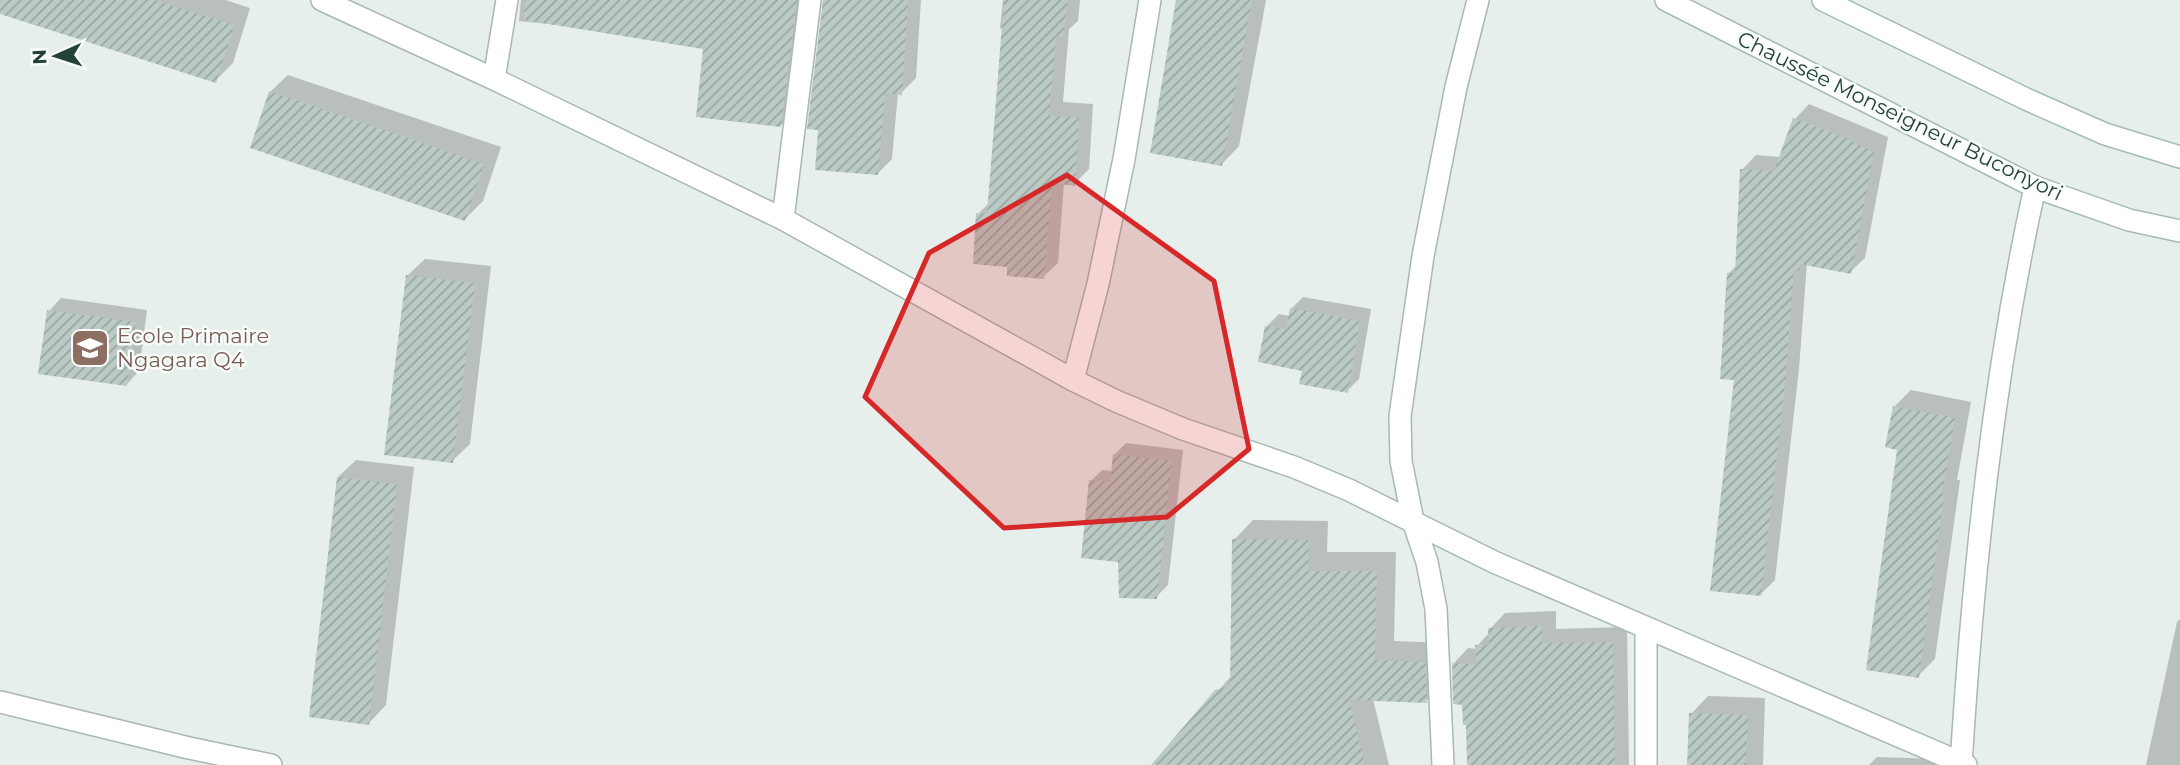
<svg xmlns="http://www.w3.org/2000/svg" width="2180" height="765" font-family="Montserrat,sans-serif">
<style>
.shadow{fill:#0003}
.building{fill:url(#building-hatch)}
.lines{fill:none;stroke-linecap:round;stroke-linejoin:round}
.street-casing{stroke:#a8b8b2;stroke-width:24}
.secondary-casing{stroke:#a4bbb3;stroke-width:24}
.street{stroke:#fff;stroke-width:21}
.secondary{stroke:#fff;stroke-width:21}
.marked{fill:#d62828;fill-opacity:0.2;stroke:#d62828;stroke-width:5;stroke-linejoin:round}
.labels{text-anchor:middle;stroke-width:5;stroke-linejoin:round;paint-order:stroke}
.street-label{font-size:21px;fill:#24423a;stroke:#f7fbf9}
.education-label{font-size:21px;fill:#785e54;stroke:#f7fbf9;text-anchor:start}
</style>
<defs>
<pattern id="building-hatch" width="6" height="6" patternUnits="userSpaceOnUse" patternTransform="scale(1.75)"><rect width="6" height="6" fill="#bbcac4"/><path d="M-1 1l2-2M0 6l6-6M5 7l2-2" fill="none" stroke="#98a6a0"/></pattern>
</defs>
<rect width="100%" height="100%" fill="#e6efeb"/>
<g class="shadow">
<path d="M10,0H226L250,8L233,63L215,81Z"/>
<path d="M521,0H809L795,110L781,125L705,47L578,27L519,21Z"/>
<path d="M825,0H921L916,78L901,93H898L892,159L878,173Z"/>
<path d="M1003,0H1080L1078,21L1069,29L1063,102L1093,104L1089,169L1074,184L1064,183L1058,263L1043,277L1009,266L978,214L989,203L1003,29L1000,28Z"/>
<path d="M1178,0H1266L1239,146L1222,164Z"/>
<path d="M288,75L501,147L483,201L465,219L270,92Z"/>
<path d="M1809,104L1888,137L1865,258L1850,272L1807,263L1799,369L1775,580L1761,594L1736,379L1729,273L1737,265L1742,170L1756,155L1781,157L1795,119Z"/>
<path d="M425,259L491,266L470,444L452,461L407,276Z"/>
<path d="M1303,297L1371,309L1359,379L1347,391L1304,370L1267,326L1279,314L1290,316L1291,309Z"/>
<path d="M61,298L147,310L139,371L127,384L49,311Z"/>
<path d="M1911,390L1971,402L1957,480H1960L1935,659L1918,676L1894,407Z"/>
<path d="M1126,443L1183,450L1168,585L1156,597L1120,561L1091,481L1102,470L1113,471L1115,454Z"/>
<path d="M356,460L414,467L386,705L369,723L338,477Z"/>
<path d="M1253,520L1328,521L1327,552H1396L1394,641L1444,643L1446,682L1426,701L1373,699L1389,765H1153L1232,675L1234,540Z"/>
<path d="M1556,611V629L1627,627L1629,765H1469L1468,723L1453,664L1468,648L1477,649V646L1490,632V629L1505,613Z"/>
<path d="M2180,619V765H2146L2177,622Z"/>
<path d="M1708,696L1765,698L1763,765H1689L1691,714Z"/>
<path d="M1877,757L1940,759V765H1869Z"/>
</g>
<g class="building">
<path d="M0,0H154L234,25L216,83L0,14Z"/>
<path d="M525,0H797L781,127L696,117L703,49L524,20Z"/>
<path d="M823,0H908L902,95L885,93L878,175L815,170L818,130L807,129Z"/>
<path d="M1004,0H1068L1063,37L1056,36L1049,116L1079,118L1075,186L1052,183L1044,279L1007,276V267L973,264L976,213L987,214Z"/>
<path d="M1176,0H1252L1222,166L1150,153Z"/>
<path d="M269,91L484,164L465,221L250,148Z"/>
<path d="M1793,118L1836,134L1874,152L1851,274L1800,264V270L1794,269L1785,385L1761,596L1710,591L1734,380L1720,379L1727,273H1735L1740,169L1774,171Z"/>
<path d="M406,275L475,283L453,463L384,455Z"/>
<path d="M1290,308L1360,321L1348,393L1299,384L1302,371L1258,362L1265,326L1286,329Z"/>
<path d="M47,310L136,322L127,386L38,374Z"/>
<path d="M1893,406L1955,418L1942,496H1944L1919,678L1866,670L1897,450L1885,447Z"/>
<path d="M1113,454L1172,461L1157,599L1119,598L1118,562L1081,558L1089,480L1110,482Z"/>
<path d="M337,477L397,484L369,725L309,717Z"/>
<path d="M1232,539L1309,540L1308,571H1377L1375,660L1425,662L1427,703L1349,700L1365,765H1151L1215,690L1230,686Z"/>
<path d="M1542,626V643L1613,642L1615,765H1467L1466,725H1463L1462,705L1453,704L1452,663L1476,664L1475,645H1489L1488,628Z"/>
<path d="M1689,713L1748,715L1746,765H1687Z"/>
</g>
<g class="lines">
<defs>
<g id="street">
<path d="M322,0L494,79L783,219L1073,380L1116,401L1183,429L1294,467L1349,490L1494,562L1966,765"/>
<path d="M494,79L507,0"/>
<path d="M783,219L810,0"/>
<path d="M1073,380L1098,284L1124,159L1150,0"/>
<path d="M1646,628V765"/>
<path d="M0,702L189,748L271,765"/>
<path d="M1443,765L1436,609L1427,562L1413,521L1401,461L1400,416L1423,256L1456,87L1478,0"/>
<path d="M1961,765C1973,571 1993,377 2035,187"/>
</g>
<g id="secondary">
<path d="M1666,0L2035,187L2129,220L2180,231"/>
<path d="M1823,0L2026,99L2105,134L2180,157"/>
</g>
</defs>
<use href="#street" class="street-casing"/>
<use href="#secondary" class="secondary-casing"/>
<use href="#street" class="street"/>
<use href="#secondary" class="secondary"/>
</g>
<path class="marked" d="M1067,175L1214,281L1249,449L1167,517L1004,528L865,397L929,253Z"/>
<defs>
<symbol id="school-square" viewBox="-11 -11 22 22"><rect x="-9" y="-9" width="18" height="18" rx="4" fill="#8d6e63" stroke="#f7fbf9"/><path d="M0-5L7-2L0 1L-7-2ZM-4 1L0 2.5L4 1V4Q0 6-4 4Z" fill="#fff"/></symbol>
</defs>
<g fill-rule="evenodd">
<use href="#school-square" x="68" y="326" width="44" height="44"/>
</g>
<g class="labels">
<g class="street-label">
<text transform="translate(1900 116) rotate(26)" y="7">Chaussée Monseigneur Buconyori</text>
</g>
<g class="education-label">
<text x="117" y="343">Ecole Primaire<tspan x="117" dy="24">Ngagara Q4</tspan></text>
</g>
</g>
<g transform="translate(56 56) rotate(267)" stroke="#f7fbf9" stroke-width="5" paint-order="stroke">
<path d="M0-5L12 26L0 18L-12 26Z" fill="#24423a"/>
<text y="-10" font-size="19" font-weight="bold" text-anchor="middle" fill="#24423a">N</text>
</g>
</svg>
